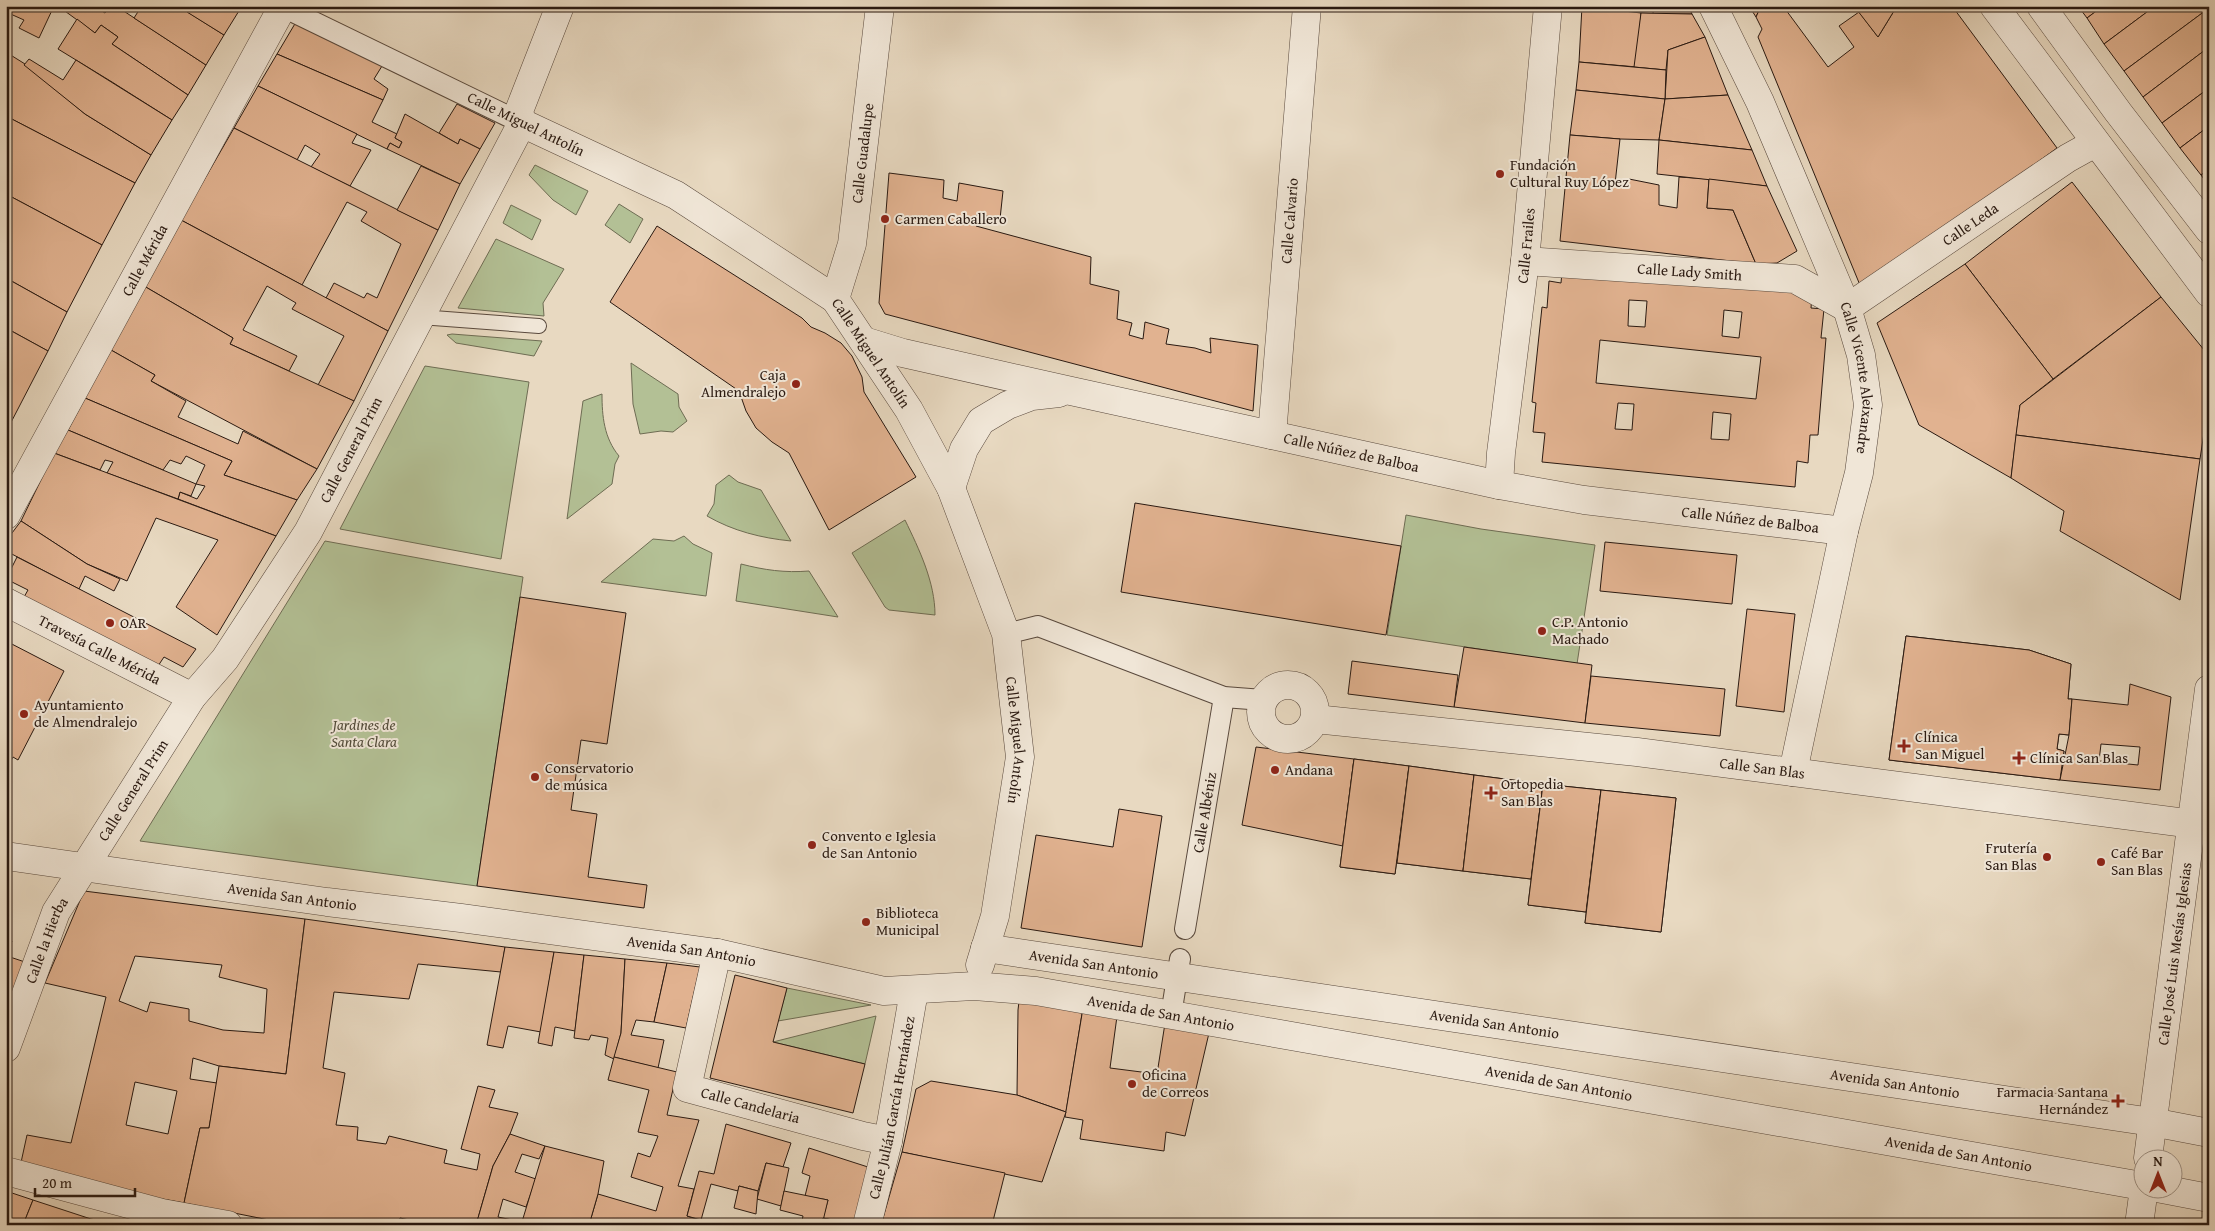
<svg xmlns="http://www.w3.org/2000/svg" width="2215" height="1231" font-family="'Gentium Book Plus',serif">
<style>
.green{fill:#b3c095;stroke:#6e6c53}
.building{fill:#e1b290;stroke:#291911;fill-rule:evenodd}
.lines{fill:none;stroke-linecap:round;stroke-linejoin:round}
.service-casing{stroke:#59493d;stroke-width:16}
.pedestrian-casing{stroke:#59493d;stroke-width:22}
.minor-casing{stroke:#59493d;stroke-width:29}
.service{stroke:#f0e6d7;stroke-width:14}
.pedestrian{stroke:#f0e6d7;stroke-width:20}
.minor{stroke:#f0e6d7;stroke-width:28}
.poi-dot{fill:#8f2418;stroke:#f0e6d7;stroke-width:2}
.labels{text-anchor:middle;stroke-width:4;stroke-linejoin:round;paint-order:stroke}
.street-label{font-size:15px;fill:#291911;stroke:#f0e6d7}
.poi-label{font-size:15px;fill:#291911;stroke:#f0e6d7;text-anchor:start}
.park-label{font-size:15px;font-style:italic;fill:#524b39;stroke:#f0e6d7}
</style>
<rect width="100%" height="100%" fill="#e8d9c1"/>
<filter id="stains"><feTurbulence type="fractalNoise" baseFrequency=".004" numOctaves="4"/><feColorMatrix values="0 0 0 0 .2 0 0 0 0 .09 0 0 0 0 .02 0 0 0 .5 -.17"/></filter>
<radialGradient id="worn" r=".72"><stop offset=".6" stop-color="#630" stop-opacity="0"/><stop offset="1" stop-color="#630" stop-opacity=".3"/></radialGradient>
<g class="green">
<path d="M535,165L588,191L576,215L553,200L529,175Z"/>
<path d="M619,204L643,219L630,243L605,225Z"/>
<path d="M511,205L541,220L532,240L503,223Z"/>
<path d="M496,239L564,269L543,303L544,316L458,308Z"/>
<path d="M452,334L542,341L534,356L456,343L447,335Z"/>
<path d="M631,363L678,394L679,407L687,421L673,432L661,431L640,434L633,404Z"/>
<path d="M425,366L529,382L501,559L340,529Z"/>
<path d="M602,394C602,416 604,438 619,456L615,464L612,484L567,519L583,401Z"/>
<path d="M729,475L738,482L761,490L791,541C761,538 733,531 707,516L714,504L716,485Z"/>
<path d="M1406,515L1481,529L1595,545L1577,664L1387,635Z"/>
<path d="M905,520C919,549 935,582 935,615L889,610L885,607L852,553Z"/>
<path d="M684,536L693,544L712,553L706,596L601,582L653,539L674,541Z"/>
<path d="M325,541L523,577L477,886L140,841Z"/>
<path d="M741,564C764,570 785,573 809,571L838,617L736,601Z"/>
<path d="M787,988L871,1005L778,1021Z"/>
<path d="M876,1016L865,1064L773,1042Z"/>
</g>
<g class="building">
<path d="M6,6H54L39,38L19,28L24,20L6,12Z"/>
<path d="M58,6H94L105,13L111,6H116L206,65L188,95L112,44L118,37L101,25L95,33Z"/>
<path d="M140,6H178L224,35L206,65L134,18L141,7Z"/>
<path d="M191,6H242L224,35L187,12Z"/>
<path d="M1582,6L1641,13L1637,67L1579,62Z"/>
<path d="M1589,6H1654L1653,14Z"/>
<path d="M1654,6H1688L1692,14H1653Z"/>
<path d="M1749,6H1761L1756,17Z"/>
<path d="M1761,6H1783L1828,67L1854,47L1839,26L1859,12L1878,37L1897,6H1952L2057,148L1862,290L1758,37L1762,29L1756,17Z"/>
<path d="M1854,6H1897L1878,37Z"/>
<path d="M2078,6H2103L2087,18Z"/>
<path d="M2103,6H2155L2104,44L2087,18Z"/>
<path d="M2155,6H2209V8L2124,71L2104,44Z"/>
<path d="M2209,8V47L2143,97L2124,71Z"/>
<path d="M1641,13L1692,14L1705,37L1668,50L1666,70L1634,67Z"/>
<path d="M77,19L95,33L101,25L118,37L112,44L188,95L172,120L112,82L58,49Z"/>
<path d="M296,22L382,66L374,79L388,89L383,100L277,54Z"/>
<path d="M1705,37L1728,95L1665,99L1668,50Z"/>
<path d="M2209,47V88L2162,123L2143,97Z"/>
<path d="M9,54L25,64L85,114L151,155L135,183L6,116V59Z"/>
<path d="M277,54L383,100L372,122L397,134L395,138L402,142L399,148L390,143L387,149L258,86Z"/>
<path d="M29,59L63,80L76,60L172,120L151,155L85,114L24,65Z"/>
<path d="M1579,62L1666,70L1665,99L1576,90Z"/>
<path d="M258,86L357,134L352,143L371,150L350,186L311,167L320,154L305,145L297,160L234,128Z"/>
<path d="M2209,88V126L2180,148L2162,123Z"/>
<path d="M1576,90L1665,99L1659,140L1620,139L1570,135Z"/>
<path d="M1728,95L1752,150L1659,140L1665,99Z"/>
<path d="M457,104L495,123L480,149L460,139L458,144L439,133Z"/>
<path d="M405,114L458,144L460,139L480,149L460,184L387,149L390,143L399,148L402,142L395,138Z"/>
<path d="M6,116L135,183L102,245L6,194Z"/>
<path d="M2209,126V169L2201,175L2180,148Z"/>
<path d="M234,128L438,230L388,331L326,298L334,283L364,298L367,293L377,298L401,244L361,221L367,212L347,202L302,285L181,220Z"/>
<path d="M1570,135L1620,139L1615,184L1627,185L1629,179L1659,185V205L1677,208L1679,177L1709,179L1707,208L1733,210L1756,264L1560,241Z"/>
<path d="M1659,140L1752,150L1767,186L1657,174Z"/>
<path d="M421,166L460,184L438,230L397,210Z"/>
<path d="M2209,169V186L2201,175Z"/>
<path d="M889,173L944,180L943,198L957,201L959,183L1003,191L1000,219L977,214L976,226L1091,257L1090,284L1119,291L1117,319L1132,323L1129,335L1143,339L1145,322L1169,329L1166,344L1195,348L1211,353L1210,338L1258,345L1253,411L885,314L879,303Z"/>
<path d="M1709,179L1767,186L1797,251L1777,263L1756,264L1733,210L1707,208Z"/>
<path d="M2072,182L2161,297L2053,379L1965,264Z"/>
<path d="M6,194L102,245L67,312L6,278Z"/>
<path d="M181,220L388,331L354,401L318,385L344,336L292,309L296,303L267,286L243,330L297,356L289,371L230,344L233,338L144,286Z"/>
<path d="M657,226L802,318L811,327L825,333L841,343L852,356L862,377L864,392L916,477L829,530L789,453L772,442L756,428L746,411L739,391L610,302Z"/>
<path d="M1965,264L2053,379L2020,405L2011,478L1919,425L1877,323Z"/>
<path d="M1562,272L1797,289L1812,295L1811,308L1824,309L1821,338H1826L1818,435H1810L1808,463L1797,461L1795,487L1542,462L1545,433L1533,432L1536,403L1532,402L1542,307L1547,308L1549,281L1561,283ZM1629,300L1647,301L1645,327L1628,326ZM1724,310L1742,312L1739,338L1722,336ZM1600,340L1761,357L1756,399L1596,383ZM1618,403L1634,404L1632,430L1615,429ZM1713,412L1731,414L1729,440L1711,439Z"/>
<path d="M6,278L67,312L48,351L6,328Z"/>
<path d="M144,286L233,338L230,344L354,401L317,469L151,381L155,375L111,350Z"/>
<path d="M2161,297L2209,356V400L2200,459L2016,435L2020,405Z"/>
<path d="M6,328L48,351L6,432Z"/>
<path d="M111,350L155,375L151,381L186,401L178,417L238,444L243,431L317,469L297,500L224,475L232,461L85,398Z"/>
<path d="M85,398L232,461L224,475L297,500L276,536L178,499L180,492L197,499L205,486L196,484L205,465L186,456L181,464L170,460L163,470L68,430Z"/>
<path d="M68,430L196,484L191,496L180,492L178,499L107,473L113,462L105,460L100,470L54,453Z"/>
<path d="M2016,435L2200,459L2180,600L2060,531L2064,511L2011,478Z"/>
<path d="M54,453L276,536L217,635L176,607L218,540L156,518L127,581L87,564L21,521Z"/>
<path d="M1135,503L1401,546L1386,635L1121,592Z"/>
<path d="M21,521L87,564L120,579L114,591L85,576L79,589L6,551V541Z"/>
<path d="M1605,542L1737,555L1732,604L1600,591Z"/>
<path d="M17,557L196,649L183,667L164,657L158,666L24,597L28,590L6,579Z"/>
<path d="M520,597L626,613L607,744L581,740L571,810L597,814L588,877L647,885L644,908L477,886Z"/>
<path d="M1747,609L1795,614L1784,712L1736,706Z"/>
<path d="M1906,636L2029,650L2071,664L2068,699H2072L2069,735L2059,734L2057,749L2064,751L2060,780L1889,760ZM1964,722L2018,728L2016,743L1962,737Z"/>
<path d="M1906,636L2029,650L2071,664L2068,699H2072L2069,735L2059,734L2057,749L2064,751L2060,780L1889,760Z"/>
<path d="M6,641L64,671L18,760L13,757L6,770Z"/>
<path d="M1464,647L1592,665L1585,723L1454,707Z"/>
<path d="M1352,661L1458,675L1454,707L1348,694Z"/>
<path d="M1591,676L1725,689L1720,736L1585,723Z"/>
<path d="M2130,684L2171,697L2160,790L2060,780L2069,735L2072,699L2128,705ZM2101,744L2140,747L2138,765L2099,761Z"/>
<path d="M1256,747L1354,759L1343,846L1242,825Z"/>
<path d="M1354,759L1409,766L1395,874L1340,867ZM1376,810L1389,812L1385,839L1372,837Z"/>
<path d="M1354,759L1409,766L1395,874L1340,867Z"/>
<path d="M1409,766L1474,775L1463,871L1397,863ZM1428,820L1447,822L1444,842L1426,840Z"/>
<path d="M1409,766L1474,775L1463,871L1397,863Z"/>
<path d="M1474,775L1543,784L1531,879L1463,871ZM1496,827L1512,829L1510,852L1494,850Z"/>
<path d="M1474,775L1543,784L1531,879L1463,871Z"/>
<path d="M1543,784L1601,790L1586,912L1528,905ZM1558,841L1572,843L1569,873L1554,872Z"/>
<path d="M1543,784L1601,790L1586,912L1528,905Z"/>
<path d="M1601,790L1676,798L1661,932L1585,923ZM1621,843L1644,846L1638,892L1616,889Z"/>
<path d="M1601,790L1676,798L1661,932L1585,923Z"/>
<path d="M1119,809L1162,816L1142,947L1021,928L1036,835L1113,847Z"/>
<path d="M84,891L305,919L286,1074L219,1066L193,1058L190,1079L217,1083L209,1128H200L184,1203L85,1185L20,1167L27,1135L71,1143L106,997L45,983ZM135,956L222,965L219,977L267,989L264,1033L223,1030L189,1021V1009L150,1002L147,1012L119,1001ZM135,1082L177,1091L168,1134L126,1125Z"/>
<path d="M305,919L505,947L501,972L418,964L409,999L334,992L323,1068L345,1073L336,1125L358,1127L357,1140L386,1144L389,1136L447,1150L444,1163L477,1170L480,1154L461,1149L478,1086L495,1090L489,1107L518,1113L510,1134L493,1166L476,1225H433L400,1218L398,1225H294L184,1203L200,1128H209L219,1066L286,1074Z"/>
<path d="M6,939L12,941L7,956L25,962L6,1008Z"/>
<path d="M505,947L554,952L541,1032L508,1026L503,1048L487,1045Z"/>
<path d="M554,952L584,955L575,1031L555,1027L552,1046L538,1043Z"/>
<path d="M584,955L625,959L621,1033L614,1059L605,1055L608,1038L591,1035L589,1040L574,1038Z"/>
<path d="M625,959L667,963L654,1022L636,1020L631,1035L664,1040L658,1068L614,1057L621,1033Z"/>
<path d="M667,963L700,967L686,1028L654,1022Z"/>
<path d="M735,975L787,988L773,1042L865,1064L853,1113L710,1078Z"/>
<path d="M1020,993L1083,1008L1066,1112L1017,1095L1018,1010Z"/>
<path d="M1083,1008L1118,1009L1110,1068L1157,1074L1166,1017L1209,1033L1185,1136L1166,1132L1164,1151L1080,1139L1083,1120L1065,1117Z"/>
<path d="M614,1057L677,1072L667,1115L699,1120L678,1186L694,1189L687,1216L716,1225H589L598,1194L656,1211L663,1187L631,1177L638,1153L650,1157L658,1136L638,1132L649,1090L608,1080Z"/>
<path d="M931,1081L1017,1095L1066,1112L1042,1182L902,1152L916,1089Z"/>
<path d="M726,1124L791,1143L783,1167L766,1163L758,1191L739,1186L738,1191L711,1184L701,1220L687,1216L699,1171L714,1174Z"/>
<path d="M510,1134L545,1146L539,1159L522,1154L515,1172L536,1179L526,1207L503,1199L498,1217L522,1222L521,1225H476L493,1166Z"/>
<path d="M545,1146L604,1161L598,1194L589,1225H521Z"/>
<path d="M809,1148L871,1168L857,1225L823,1218L828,1200L805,1196L810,1176L802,1173Z"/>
<path d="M902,1152L1005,1173L992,1225H881Z"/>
<path d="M766,1163L789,1168L781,1206L757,1199Z"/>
<path d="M739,1186L758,1191L756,1214L734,1208Z"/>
<path d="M6,1191L33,1200L23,1225H6Z"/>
<path d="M784,1191L828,1200L822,1225H801L803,1216L780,1210Z"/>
<path d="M33,1200L91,1219L89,1225H23Z"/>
<path d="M823,1218L848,1224L822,1225Z"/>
<path d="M91,1219L119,1225H89Z"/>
<path d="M755,1219L774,1225H754Z"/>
<path d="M778,1221L792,1225H777Z"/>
</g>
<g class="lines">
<defs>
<path id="service" d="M420,317L539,326"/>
<g id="pedestrian">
<path d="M281,6L522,123"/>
<path d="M1006,634L1038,626L1224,697L1263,700"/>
<path id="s1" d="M1185,929L1224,697"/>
<path d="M1171,1015L1180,959"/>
</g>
<g id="minor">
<path id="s2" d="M1713,6L1760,102L1847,308L1861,355L1868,405L1859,473L1844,531L1793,772"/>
<path d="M1994,6L2209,293"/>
<path d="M2041,6L2118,112L2209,230"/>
<path id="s3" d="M522,123L676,195L835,299L909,410L951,488L1006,634L1020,757L995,916L980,965"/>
<path id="s4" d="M1525,261L1795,279L1847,308"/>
<path id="s5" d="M835,299L852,244L880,6"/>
<path id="s6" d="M1847,308L2068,158L2095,143"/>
<path id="s7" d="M864,341L903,353L1071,391L1499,485L1584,500L1844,531"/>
<path id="s8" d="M1272,435L1307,6"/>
<path id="s9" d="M1499,485L1501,453L1525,261L1548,6"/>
<path d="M951,488L964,449L981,421L1008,405L1032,396L1059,393"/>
<path id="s10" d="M6,515L283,6"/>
<path id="s11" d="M6,602L192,697"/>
<circle cx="1288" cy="712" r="27"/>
<path id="s12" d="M1315,719L1637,752L2209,826"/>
<path id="s13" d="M6,856L327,902L461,918L717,953L884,991L974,986L1036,991L2142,1186"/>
<path id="s14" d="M985,948L2152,1122L2209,1133"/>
<path id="s15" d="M717,953L687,1088L863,1136L888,1141"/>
<path id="s16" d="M6,1048L56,912L192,697L225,659L308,532L522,123L519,111L560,6"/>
<path id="s17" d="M2148,1158L2209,689"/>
<path d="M6,1171L162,1213L228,1225"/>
<path d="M2157,1188L2209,1198"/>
<path id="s18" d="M867,1225L888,1141L914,991"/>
<path d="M2139,1225L2144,1188"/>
</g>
</defs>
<use href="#service" class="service-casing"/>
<use href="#pedestrian" class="pedestrian-casing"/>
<use href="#minor" class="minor-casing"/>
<use href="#service" class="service"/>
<use href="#pedestrian" class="pedestrian"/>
<use href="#minor" class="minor"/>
</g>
<g class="poi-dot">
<circle cx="1500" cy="174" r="5"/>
<circle cx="885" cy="219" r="5"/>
<circle cx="796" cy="384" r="5"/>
<circle cx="110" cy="623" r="5"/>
<circle cx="1542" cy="631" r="5"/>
<circle cx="24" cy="714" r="5"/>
<path d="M1901.5 738.5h5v5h5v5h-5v5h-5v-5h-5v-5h5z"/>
<path d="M2016.5 750.5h5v5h5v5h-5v5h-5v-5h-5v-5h5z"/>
<circle cx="1275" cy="770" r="5"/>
<circle cx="535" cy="777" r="5"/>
<path d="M1488.5 785.5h5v5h5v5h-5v5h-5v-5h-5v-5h5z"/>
<circle cx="812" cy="845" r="5"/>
<circle cx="2047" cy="857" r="5"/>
<circle cx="2101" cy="862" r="5"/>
<circle cx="866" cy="922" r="5"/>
<circle cx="1132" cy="1084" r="5"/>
<path d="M2115.5 1093.5h5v5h5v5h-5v5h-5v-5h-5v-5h5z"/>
</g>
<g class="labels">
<g class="street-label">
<text transform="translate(526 124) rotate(26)" y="5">Calle Miguel Antolín</text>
<text dy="5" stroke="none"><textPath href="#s5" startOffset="149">Calle Guadalupe</textPath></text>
<text dy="5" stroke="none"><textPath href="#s8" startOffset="215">Calle Calvario</textPath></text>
<text dy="5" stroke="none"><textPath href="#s6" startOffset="149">Calle Leda</textPath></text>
<text dy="5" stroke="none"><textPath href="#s9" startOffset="241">Calle Frailes</textPath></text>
<text dy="5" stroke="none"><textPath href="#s10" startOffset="290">Calle Mérida</textPath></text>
<text dy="5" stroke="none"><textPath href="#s4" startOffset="165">Calle Lady Smith</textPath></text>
<text dy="5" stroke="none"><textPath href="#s3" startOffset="425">Calle Miguel Antolín</textPath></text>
<text dy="5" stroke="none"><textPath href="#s2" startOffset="402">Calle Vicente Aleixandre</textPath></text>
<text dy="5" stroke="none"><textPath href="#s16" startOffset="694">Calle General Prim</textPath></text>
<text dy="5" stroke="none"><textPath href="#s7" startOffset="500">Calle Núñez de Balboa</textPath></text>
<text dy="5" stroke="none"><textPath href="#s7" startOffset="905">Calle Núñez de Balboa</textPath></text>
<text dy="5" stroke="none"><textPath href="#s11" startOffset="105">Travesía Calle Mérida</textPath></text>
<text dy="5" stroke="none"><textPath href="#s3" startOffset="845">Calle Miguel Antolín</textPath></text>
<text dy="5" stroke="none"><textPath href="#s12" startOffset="450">Calle San Blas</textPath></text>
<text dy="5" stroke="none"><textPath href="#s16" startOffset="289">Calle General Prim</textPath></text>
<text dy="5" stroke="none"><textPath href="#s1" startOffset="118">Calle Albéniz</textPath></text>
<text dy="5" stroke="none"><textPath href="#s13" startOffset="289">Avenida San Antonio</textPath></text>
<text dy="5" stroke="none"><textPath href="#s16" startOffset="115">Calle la Hierba</textPath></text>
<text dy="5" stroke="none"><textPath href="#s13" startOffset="692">Avenida San Antonio</textPath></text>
<text dy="5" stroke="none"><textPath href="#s17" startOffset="206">Calle José Luis Mesías Iglesias</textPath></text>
<text dy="5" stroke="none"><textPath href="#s14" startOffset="110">Avenida San Antonio</textPath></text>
<text dy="5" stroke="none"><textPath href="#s13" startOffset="1168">Avenida de San Antonio</textPath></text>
<text dy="5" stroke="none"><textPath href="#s14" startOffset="515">Avenida San Antonio</textPath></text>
<text dy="5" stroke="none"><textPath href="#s13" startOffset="1572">Avenida de San Antonio</textPath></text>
<text dy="5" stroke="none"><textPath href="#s14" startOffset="920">Avenida San Antonio</textPath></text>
<text dy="5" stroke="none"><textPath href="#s15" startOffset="204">Calle Candelaria</textPath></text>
<text dy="5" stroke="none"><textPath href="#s18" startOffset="120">Calle Julián García Hernández</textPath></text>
<text dy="5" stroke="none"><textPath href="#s13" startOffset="1978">Avenida de San Antonio</textPath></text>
</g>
<g class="poi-label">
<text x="1510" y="170">Fundación<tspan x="1510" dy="17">Cultural Ruy López</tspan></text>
<text x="895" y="224">Carmen Caballero</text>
<text x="786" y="380" text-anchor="end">Caja<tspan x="786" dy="17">Almendralejo</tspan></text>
<text x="1552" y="627">C.P. Antonio<tspan x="1552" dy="17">Machado</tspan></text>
<text x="120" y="628">OAR</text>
<text x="34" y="710">Ayuntamiento<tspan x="34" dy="17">de Almendralejo</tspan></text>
<text x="1915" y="742">Clínica<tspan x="1915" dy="17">San Miguel</tspan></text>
<text x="2030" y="763">Clínica San Blas</text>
<text x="545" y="773">Conservatorio<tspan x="545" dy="17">de música</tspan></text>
<text x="1285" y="775">Andana</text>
<text x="1501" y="789">Ortopedia<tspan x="1501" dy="17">San Blas</tspan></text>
<text x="822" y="841">Convento e Iglesia<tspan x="822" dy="17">de San Antonio</tspan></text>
<text x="2037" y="853" text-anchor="end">Frutería<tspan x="2037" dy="17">San Blas</tspan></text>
<text x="2111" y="858">Café Bar<tspan x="2111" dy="17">San Blas</tspan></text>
<text x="876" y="918">Biblioteca<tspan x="876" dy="17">Municipal</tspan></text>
<text x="1142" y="1080">Oficina<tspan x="1142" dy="17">de Correos</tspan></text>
<text x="2108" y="1097" text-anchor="end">Farmacia Santana<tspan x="2108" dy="17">Hernández</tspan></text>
</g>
<g class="park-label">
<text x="364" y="730">Jardines de<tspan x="364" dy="17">Santa Clara</tspan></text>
</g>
</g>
<rect width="2215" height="1231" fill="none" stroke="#e8d9c1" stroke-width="25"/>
<rect x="8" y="8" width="2200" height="1216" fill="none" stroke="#291911" stroke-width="2.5"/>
<rect x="12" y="12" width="2190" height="1206" fill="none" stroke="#291911"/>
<g transform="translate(2158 1174)"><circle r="24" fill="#f0e6d7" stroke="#a09488"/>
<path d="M0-4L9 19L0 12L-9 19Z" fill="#8f2418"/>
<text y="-8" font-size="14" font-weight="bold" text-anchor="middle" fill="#291911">N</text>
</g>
<path d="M35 1188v8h100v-8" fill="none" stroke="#291911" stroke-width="2.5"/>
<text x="42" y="1188" font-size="15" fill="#291911" stroke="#f0e6d7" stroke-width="4" paint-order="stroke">20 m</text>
<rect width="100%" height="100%" filter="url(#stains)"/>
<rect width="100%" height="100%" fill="url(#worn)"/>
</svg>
